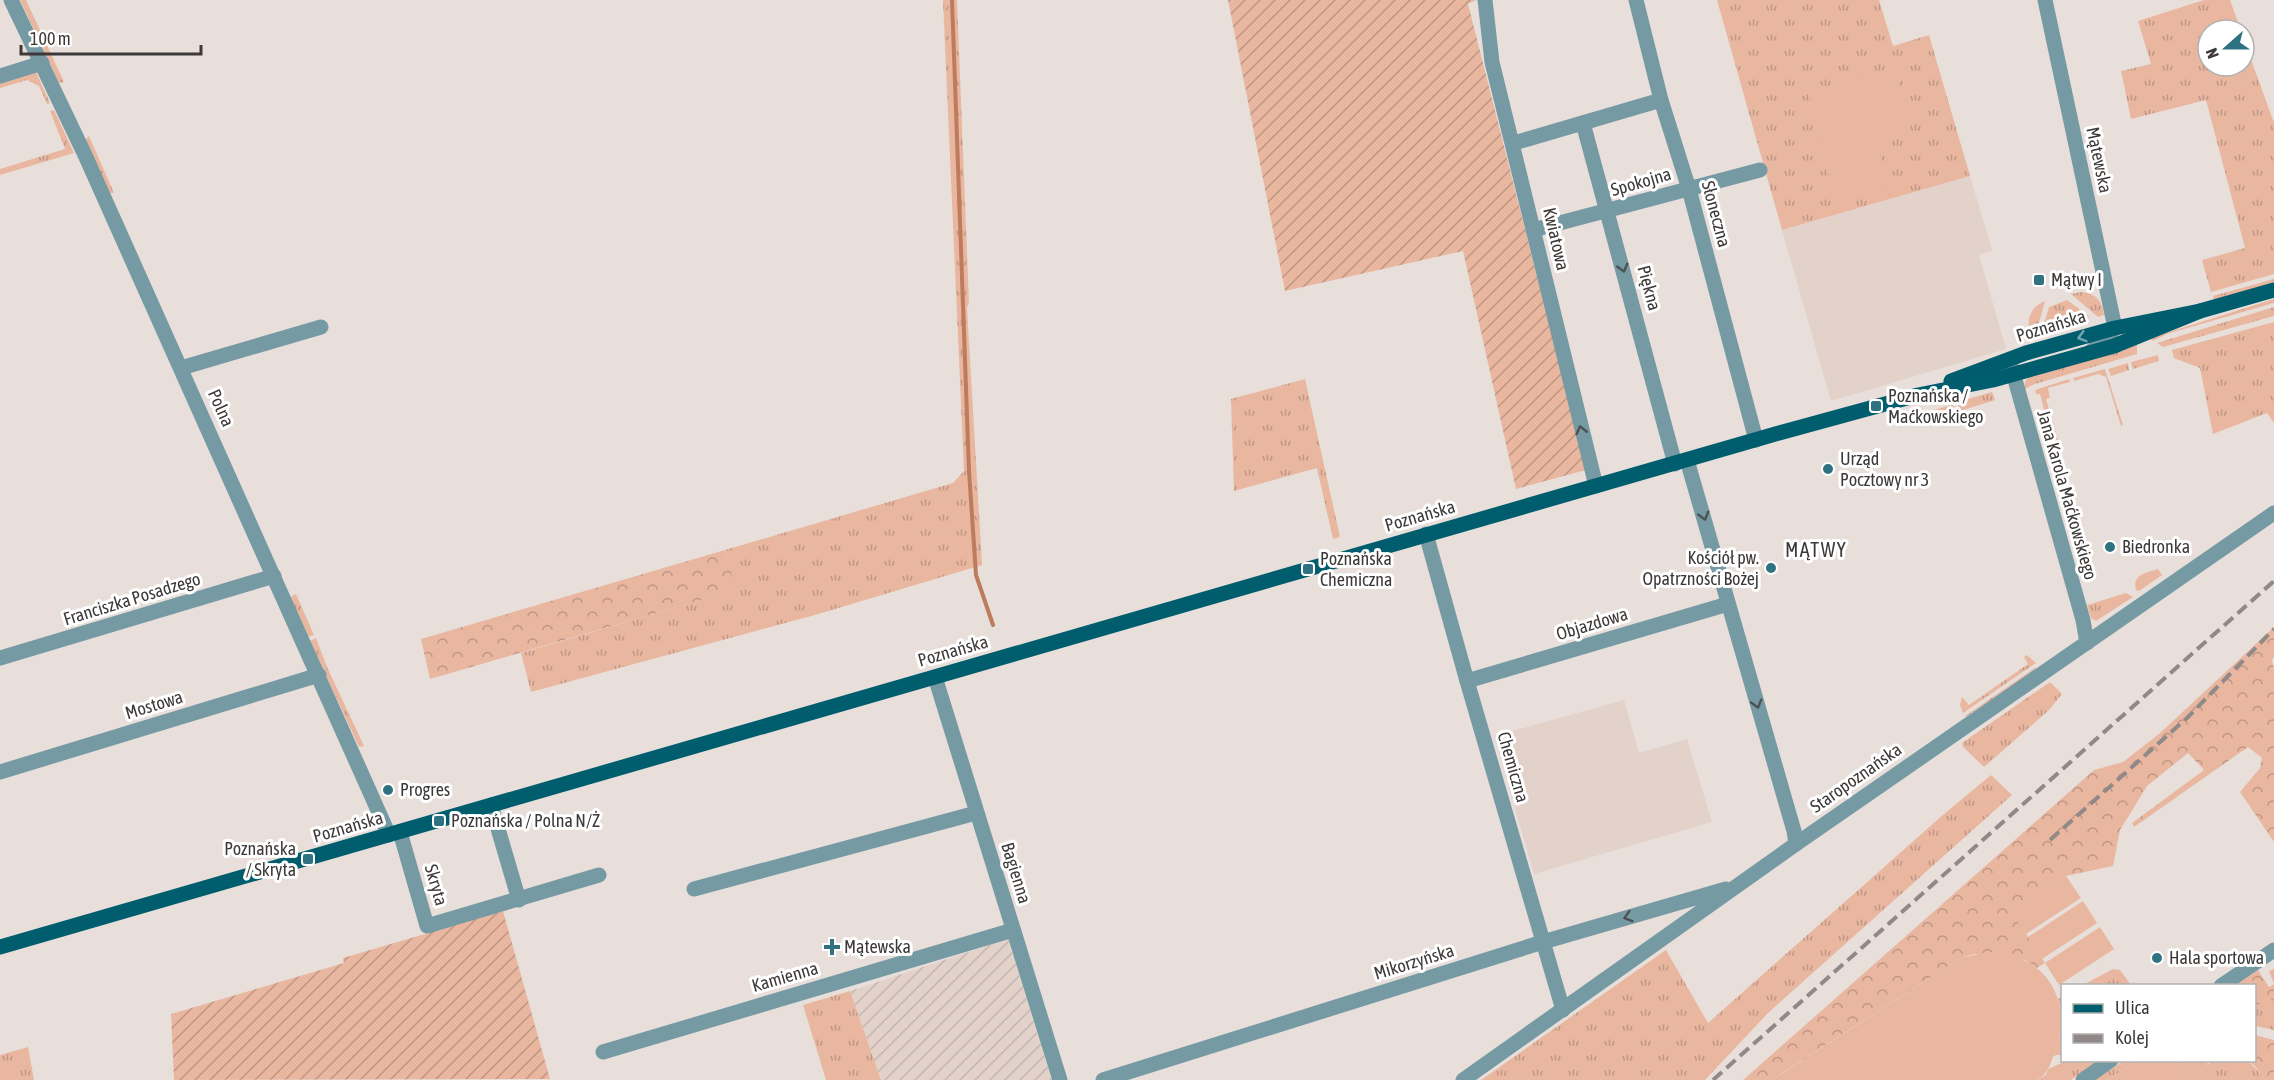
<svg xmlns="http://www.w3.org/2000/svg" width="2274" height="1080" font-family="'Asap Condensed',sans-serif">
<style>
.built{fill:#e3d2ca}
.industrial{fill:url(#industrial-furrows)}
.grass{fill:url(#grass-tufts)}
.forest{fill:url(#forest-crowns)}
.garden{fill:url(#garden-furrows)}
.pitch{fill:#e9b7a0}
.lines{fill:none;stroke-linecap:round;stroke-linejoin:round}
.stream{stroke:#bd7c5e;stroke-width:4}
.minor{stroke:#769aa3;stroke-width:15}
.major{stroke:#005d6e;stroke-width:15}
.rail{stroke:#908987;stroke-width:4;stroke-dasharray:12 6;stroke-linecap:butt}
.oneway{stroke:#4b5153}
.oneway2{stroke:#73a6af}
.poi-dot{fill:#2e7282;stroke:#fff;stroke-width:2}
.labels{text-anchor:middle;stroke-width:6;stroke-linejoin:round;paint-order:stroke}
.street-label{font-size:18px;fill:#3d3938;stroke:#fff}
.poi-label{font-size:18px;fill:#3d3938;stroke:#fff;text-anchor:start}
.neighbourhood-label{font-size:20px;letter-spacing:1.5px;fill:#3d3938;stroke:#fff}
</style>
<defs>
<pattern id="industrial-furrows" width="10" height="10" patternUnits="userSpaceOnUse" patternTransform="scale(1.5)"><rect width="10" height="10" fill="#e3d2ca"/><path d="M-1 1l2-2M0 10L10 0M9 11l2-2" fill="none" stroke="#c4b5ae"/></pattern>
<pattern id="grass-tufts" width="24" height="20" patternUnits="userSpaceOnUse" patternTransform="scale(1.5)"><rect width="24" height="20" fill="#e9b7a0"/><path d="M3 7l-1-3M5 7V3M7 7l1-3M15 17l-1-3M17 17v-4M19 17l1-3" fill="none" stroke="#be9683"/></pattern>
<pattern id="forest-crowns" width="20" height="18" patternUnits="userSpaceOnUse" patternTransform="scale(1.5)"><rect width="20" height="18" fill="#e9b7a0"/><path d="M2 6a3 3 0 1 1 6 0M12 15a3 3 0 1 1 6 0" fill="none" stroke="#be9683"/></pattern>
<pattern id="garden-furrows" width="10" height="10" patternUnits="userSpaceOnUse" patternTransform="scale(1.5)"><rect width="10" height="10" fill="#e9b7a0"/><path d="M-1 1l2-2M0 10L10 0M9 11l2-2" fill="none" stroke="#be9683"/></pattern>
</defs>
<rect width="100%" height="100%" fill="#e8dfdb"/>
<g class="built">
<path d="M1970,176L1992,250L1979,255L2006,349L1831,401L1782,230Z"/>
<path d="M1624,700L1639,753L1687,739L1712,822L1534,874L1494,736Z"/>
</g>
<path class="industrial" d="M1008,939L1052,1080H881L850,991Z"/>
<g class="grass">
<path d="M20,0H26L64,82L59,83Z"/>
<path d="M943,0H957L969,303L967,308L982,565L815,615L531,692L521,653L735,590L725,550L953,483L964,471Z"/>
<path d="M1717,0H1879L1893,46L1929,35L1970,176L1782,230Z"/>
<path d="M2204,0H2230L2241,30H2208V66H2244V40L2274,123V274L2211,292L2202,260L2245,248L2206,100L2131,119L2121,71L2151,64L2138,21Z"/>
<path d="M36,72L50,103L47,104L39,86L27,80L0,88V79Z"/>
<path d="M54,110L74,153L0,175V169L65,149L50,111Z"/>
<path d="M89,136L114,193H108L85,140Z"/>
<path d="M2274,279V283L2214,301L2213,296Z"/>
<path d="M2081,292C2096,293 2102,301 2104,315L2098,317L2071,294Z"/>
<path d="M2274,299V303L2167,334L2153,341L2150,338Z"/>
<path d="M2067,300L2089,316L2087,321L2044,333L2042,331L2049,307Z"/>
<path d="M2045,301L2037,330L2030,333C2026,318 2031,307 2045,301Z"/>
<path d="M2274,307V316L2163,347L2157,343Z"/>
<path d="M2274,322V423L2267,413L2213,434L2200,368L2174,358L2172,350Z"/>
<path d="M2137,343V354L2035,384L2023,390L2026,380L2032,376Z"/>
<path d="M2158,355L2159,361L2133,369L2131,362Z"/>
<path d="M2128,363L2129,370L2111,376L2108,369Z"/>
<path d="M2105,369L2123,425L2121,426L2106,377L2098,374L2074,381L2073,378Z"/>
<path d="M1305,379L1340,537L1333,539L1317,468L1234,491L1231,399Z"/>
<path d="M2069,379L2070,382L2048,388L2050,398L2046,399L2060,446L2048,449L2046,442L2052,440L2040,394H2036L2035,390Z"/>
<path d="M1992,392L1995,400L1960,411L1958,402Z"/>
<path d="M1953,404L1955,412L1929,420V413L1932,411Z"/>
<path d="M2158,569L2162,575L2139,591L2136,590C2132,574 2146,573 2158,569Z"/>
<path d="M2126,593L2133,597L2096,621L2091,618L2087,605Z"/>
<path d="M296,594L314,635L308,637L290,597Z"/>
<path d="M316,638L327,667L364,746L359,747L310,641Z"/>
<path d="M2027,655L2036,663L1963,713L1960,705L1962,697L1969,705L2028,664L2024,657Z"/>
<path d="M2036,667L2035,670L1967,716H1965Z"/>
<path d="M2050,682L2062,694L2049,710L1984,767L1963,747L1962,743Z"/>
<path d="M1991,775L2012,795L1768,1013L1705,1080H1481L1666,950L1708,1023L1944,814Z"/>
<path d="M2113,969L2120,970L2131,985H2083Z"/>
<path d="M850,991L881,1080H826L803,1005Z"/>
<path d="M2062,997V1054L2053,1056C2061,1035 2063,1021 2058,999Z"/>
<path d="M2274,997V1030L2255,1026L2254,1006Z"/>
<path d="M28,1047L34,1080H0V1055Z"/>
<path d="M2219,1060C2246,1061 2248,1056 2265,1080H2196L2208,1064Z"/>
<path d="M2066,1061H2099L2071,1080H2037L2046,1075L2048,1069Z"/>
<path d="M2123,1061H2137L2107,1080H2095Z"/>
</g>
<g class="forest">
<path d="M725,550L736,590L430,679L421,639Z"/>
<path d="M2274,627V657L2272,660L2274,669V842L2240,792L2260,768L2262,758L2248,747L2134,827L2132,823L2204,770L2188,753L2147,786L2120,830L2113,866L2066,876L2012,912L2045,963L2037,968L2025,960L1974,954L1961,958L1779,1075L1781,1080H1743L2094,770L2123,762L2159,734Z"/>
<path d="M2274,969V997L2255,1006L2254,986H2234L2258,970L2269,987L2274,984L2269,971Z"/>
<path d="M2255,1035L2274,1040V1080H2265L2255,1066L2248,1061L2254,1060Z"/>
<path d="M2180,1061H2205L2208,1064L2196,1080H2191Z"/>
</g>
<g class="garden">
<path d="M1228,0H1476L1468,4L1586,470L1516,489L1463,251L1285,291Z"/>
<path d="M503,911L550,1079L174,1080L171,1014L344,963L343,958Z"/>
</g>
<g class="pitch">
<path d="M1896,71L1910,128L1876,137L1888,189L1835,202L1809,93Z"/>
<path d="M2066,876L2081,898L2026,934L2011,912Z"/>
<path d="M2083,901L2097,923L2042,959L2028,937Z"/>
<path d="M2100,927L2114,949L2059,985L2045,963Z"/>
<path d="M1987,952C2045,953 2075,999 2054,1054C2050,1065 2048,1074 2037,1080H1781L1778,1076L1961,958Z"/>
<path d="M2137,1061H2180L2191,1080H2107Z"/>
</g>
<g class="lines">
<path class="stream" d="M952,0L969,471L976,575L993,625"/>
<g class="minor">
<path d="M11,0L85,155L389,835"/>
<path d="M1485,0L1492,62L1596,486"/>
<path d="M1636,0L1661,100L1689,189L1756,440"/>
<path d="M2045,0L2115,328L2106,339L2090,352"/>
<path d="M0,76L42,63"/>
<path d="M1583,123L1675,464"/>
<path d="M1514,143L1661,100"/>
<path d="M1533,230L1760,170"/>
<path d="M2010,362L2083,620L2087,643"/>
<path d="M181,368L321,327"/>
<path d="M1687,460L1794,831L1796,844"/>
<path d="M1426,534L1467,681L1563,1010"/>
<path d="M0,658L274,576"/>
<path d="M935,677L1060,1080"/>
<path d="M1467,681L1728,604"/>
<path d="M0,772L319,675"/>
<path d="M491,805L519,900"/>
<path d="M400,832L427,926L599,875"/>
<path d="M694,889L976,813"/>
<path d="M2221,986L2274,950"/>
<path d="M603,1052L1013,930"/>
<path d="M1103,1080L1543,942L1726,889"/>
<path d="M1463,1080L1796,844L2274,513"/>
<path d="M2083,1080L2111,1060"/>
</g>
<g class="major">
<path d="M1951,381L2026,353L2115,328L2200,311L2274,290"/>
<path d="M0,947L1779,433L1918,395L1993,380L2114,346L2200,311"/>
</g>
<g class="rail">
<path d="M2050,840L2187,718L2274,629"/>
<path d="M1713,1080L2274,581"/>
</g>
</g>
<defs><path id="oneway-chevron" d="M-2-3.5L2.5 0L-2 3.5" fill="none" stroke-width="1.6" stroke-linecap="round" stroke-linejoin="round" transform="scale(1.5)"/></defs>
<g class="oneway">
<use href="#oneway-chevron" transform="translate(1623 268) rotate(75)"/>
<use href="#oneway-chevron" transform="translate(1581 430) rotate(-103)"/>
<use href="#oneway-chevron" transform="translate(1704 516) rotate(74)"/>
<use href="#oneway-chevron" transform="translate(1757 704) rotate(74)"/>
<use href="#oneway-chevron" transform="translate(1628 917) rotate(163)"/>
</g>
<use class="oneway2" href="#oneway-chevron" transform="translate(2082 337) rotate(164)"/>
<g class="poi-dot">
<rect x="2033" y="274" width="12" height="12" rx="3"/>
<rect x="1870" y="400" width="12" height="12" rx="3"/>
<circle cx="1828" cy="469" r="6"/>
<circle cx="2110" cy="547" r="6"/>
<circle cx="1771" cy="568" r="6"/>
<rect x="1302" y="563" width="12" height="12" rx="3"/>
<circle cx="388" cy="790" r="6"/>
<rect x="433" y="815" width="12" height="12" rx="3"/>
<rect x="302" y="853" width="12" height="12" rx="3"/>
<path d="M829 938h6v6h6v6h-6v6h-6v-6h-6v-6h6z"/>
<circle cx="2157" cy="958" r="6"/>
</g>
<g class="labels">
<g class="street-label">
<text transform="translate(2099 160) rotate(78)" y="6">Mątewska</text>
<text transform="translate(1641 182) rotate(-16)" y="6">Spokojna</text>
<text transform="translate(1716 214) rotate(75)" y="6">Słoneczna</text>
<text transform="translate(1556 239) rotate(77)" y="6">Kwiatowa</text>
<text transform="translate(1649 288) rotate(75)" y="6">Piękna</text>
<text transform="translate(2051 326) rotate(-17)" y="6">Poznańska</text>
<text transform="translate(221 408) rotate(66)" y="6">Polna</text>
<text transform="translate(2067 495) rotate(74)" y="6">Jana Karola Maćkowskiego</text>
<text transform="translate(1420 516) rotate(-16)" y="6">Poznańska</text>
<text transform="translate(132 599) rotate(-17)" y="6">Franciszka Posadzego</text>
<text transform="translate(1592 624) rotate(-17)" y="6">Objazdowa</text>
<text transform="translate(953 651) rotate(-16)" y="6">Poznańska</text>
<text transform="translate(154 705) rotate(-17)" y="6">Mostowa</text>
<text transform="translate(1513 767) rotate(74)" y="6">Chemiczna</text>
<text transform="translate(1856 778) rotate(-35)" y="6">Staropoznańska</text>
<text transform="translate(348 827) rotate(-16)" y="6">Poznańska</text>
<text transform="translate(1016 873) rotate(73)" y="6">Bagienna</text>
<text transform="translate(436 885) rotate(74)" y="6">Skryta</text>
<text transform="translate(1414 962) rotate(-17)" y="6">Mikorzyńska</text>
<text transform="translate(785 977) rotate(-16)" y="6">Kamienna</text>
</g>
<g class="poi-label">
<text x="2051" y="286">Mątwy I</text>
<text x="1888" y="402">Poznańska /<tspan x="1888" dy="21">Maćkowskiego</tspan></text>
<text x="1840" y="465">Urząd<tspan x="1840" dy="21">Pocztowy nr 3</tspan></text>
<text x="2122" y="553">Biedronka</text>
<text x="1759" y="564" text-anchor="end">Kościół pw.<tspan x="1759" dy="21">Opatrzności Bożej</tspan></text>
<text x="1320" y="565">Poznańska<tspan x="1320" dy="21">Chemiczna</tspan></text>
<text x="400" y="796">Progres</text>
<text x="451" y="827">Poznańska / Polna N/Ż</text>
<text x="296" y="855" text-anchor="end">Poznańska<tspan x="296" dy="21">/ Skryta</tspan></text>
<text x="844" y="953">Mątewska</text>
<text x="2169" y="964">Hala sportowa</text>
</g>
<g class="neighbourhood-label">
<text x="1816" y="557">MĄTWY</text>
</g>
</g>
<rect x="2061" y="984" width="195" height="78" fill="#ffffff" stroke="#b1b0af" stroke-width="1.5"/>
<rect x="2073" y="1004" width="30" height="9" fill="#005d6e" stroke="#b1b0af" stroke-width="1.5"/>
<text x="2115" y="1014" font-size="18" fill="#3d3938">Ulica</text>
<rect x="2073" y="1034" width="30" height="9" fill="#908987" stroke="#b1b0af" stroke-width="1.5"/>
<text x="2115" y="1044" font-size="18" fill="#3d3938">Kolej</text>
<g transform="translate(2226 48) rotate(249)"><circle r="28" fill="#ffffff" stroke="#b1b0af" stroke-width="1.5"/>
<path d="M0-4.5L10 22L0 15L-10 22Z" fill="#2e7282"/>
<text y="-9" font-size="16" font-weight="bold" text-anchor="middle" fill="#3d3938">N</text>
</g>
<path d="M21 45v9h180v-9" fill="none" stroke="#3d3938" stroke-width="3"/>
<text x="30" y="45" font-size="18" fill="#3d3938" stroke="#ffffff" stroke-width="4.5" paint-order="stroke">100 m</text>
</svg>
